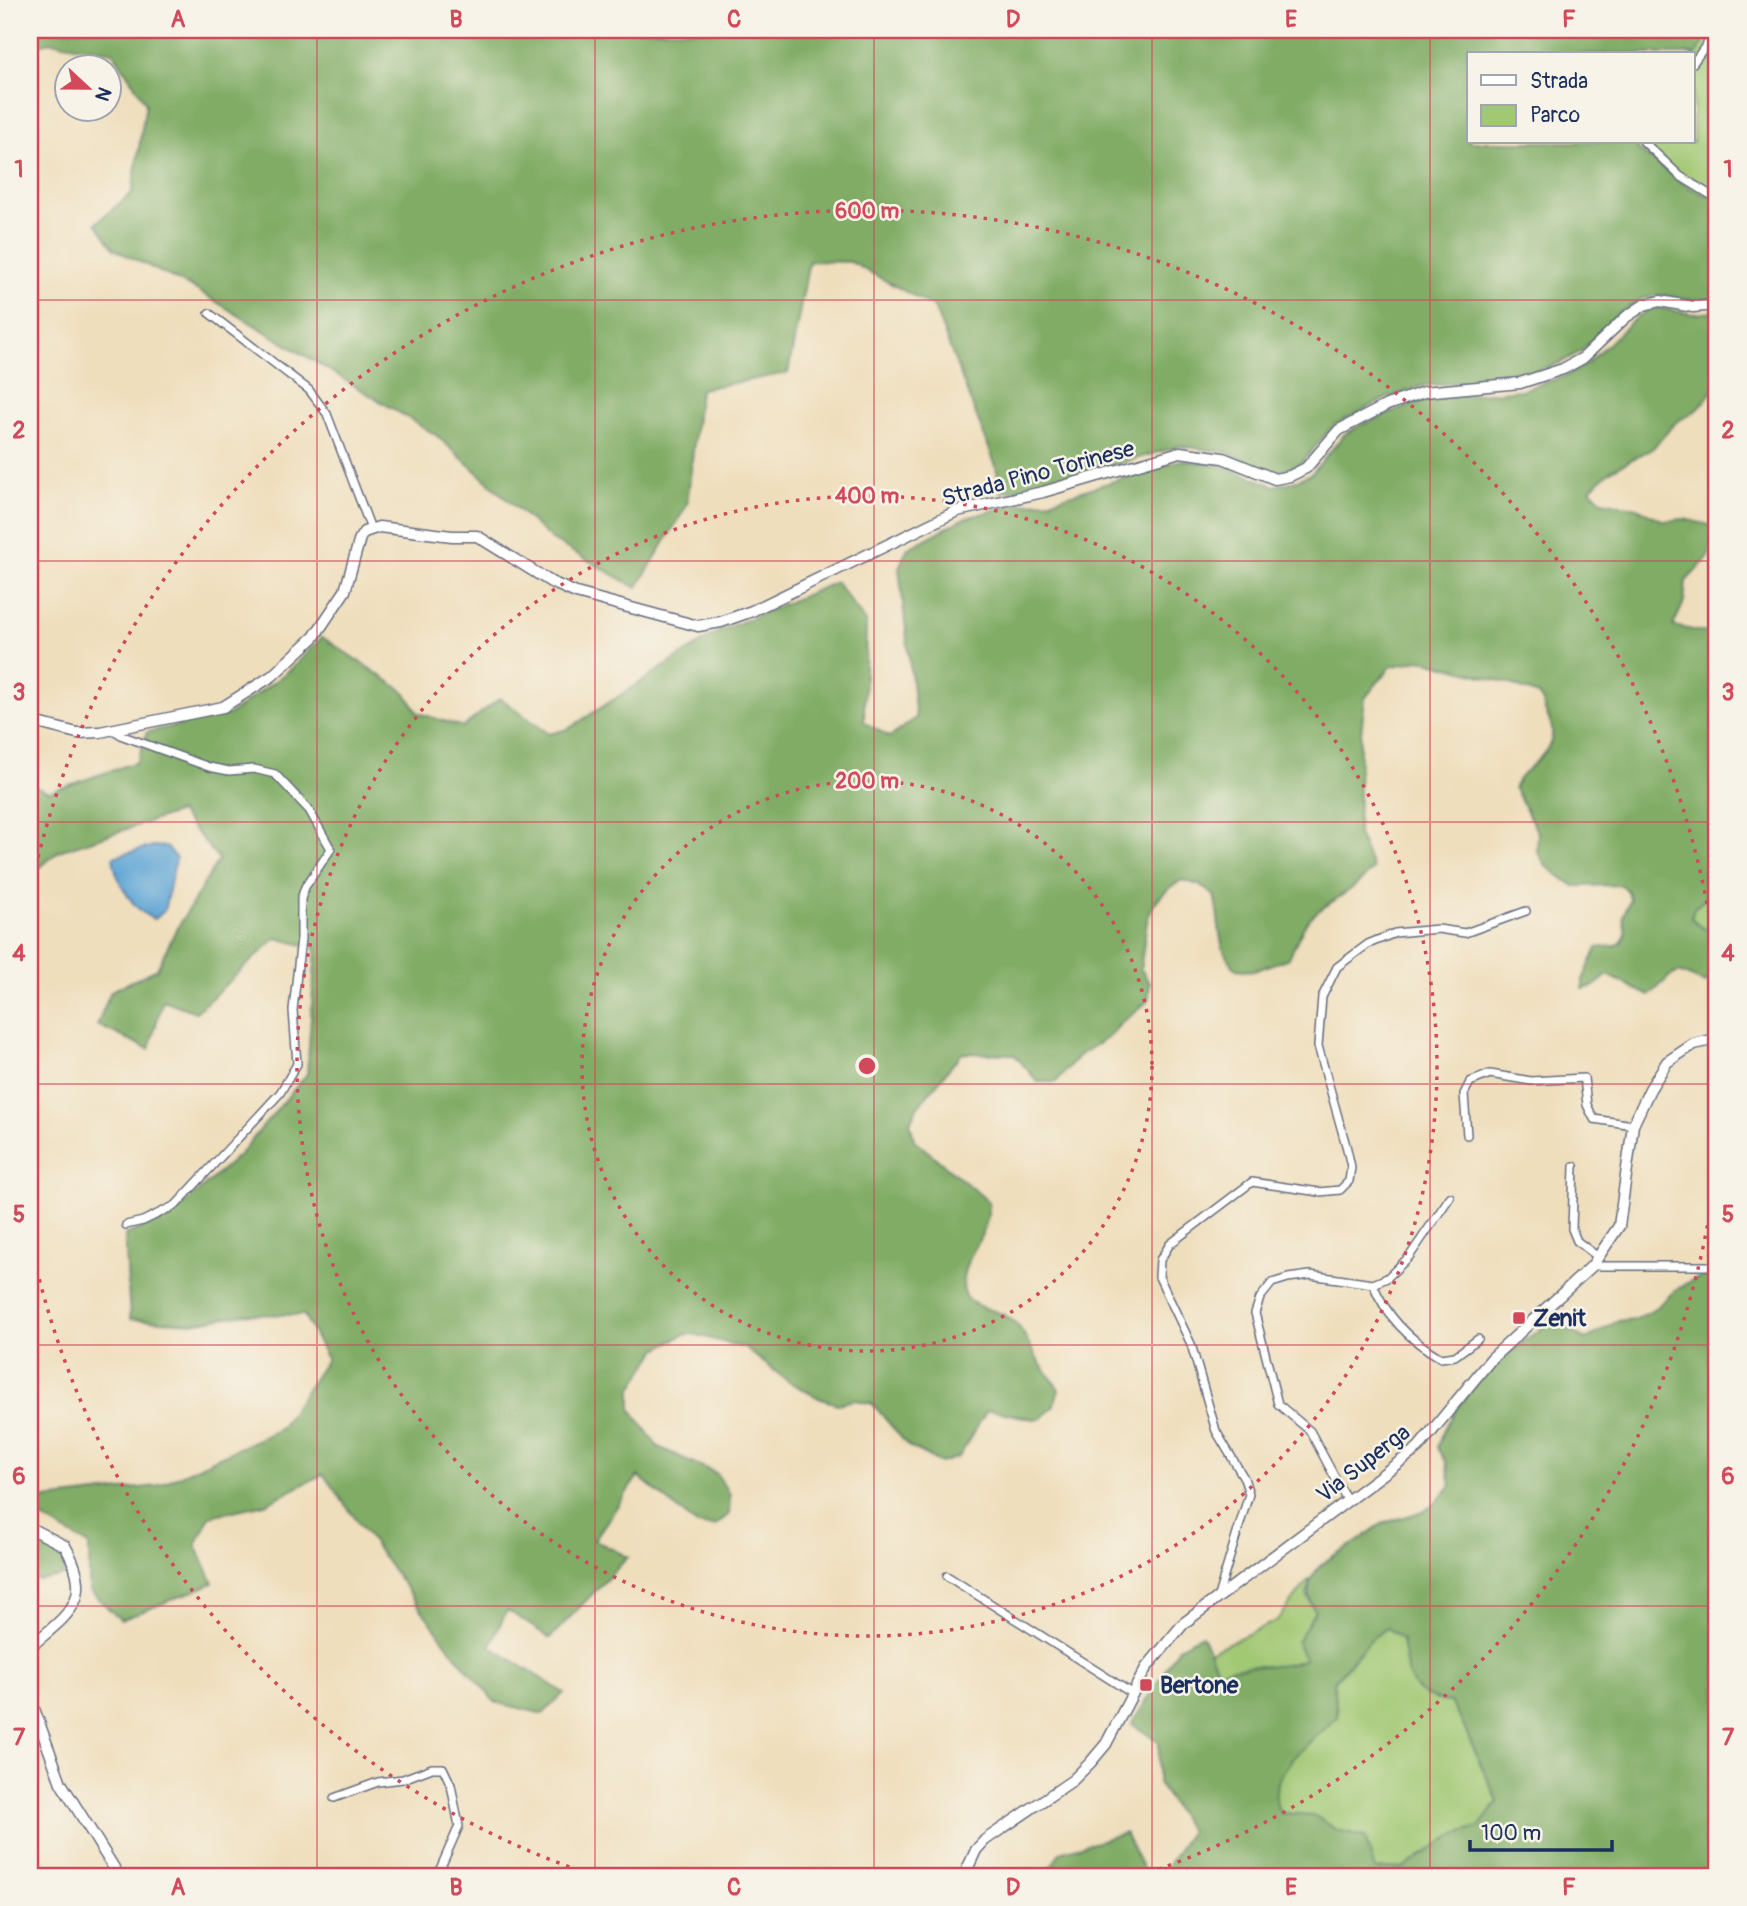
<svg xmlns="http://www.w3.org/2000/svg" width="1747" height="1906" font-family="Pangolin,sans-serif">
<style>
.green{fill:#a1c873;stroke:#5e7c68;stroke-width:2}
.forest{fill:#80ac65;stroke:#4e6e62;stroke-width:2;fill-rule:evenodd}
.water{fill:#5fa5d5;stroke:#3d6a9a;stroke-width:2}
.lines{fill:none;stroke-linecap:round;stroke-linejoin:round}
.minor-casing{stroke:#656c7f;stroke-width:10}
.tertiary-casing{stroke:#656c7f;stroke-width:13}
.minor{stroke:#fff;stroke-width:7}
.tertiary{stroke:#fff;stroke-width:10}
.grid{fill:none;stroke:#d1495b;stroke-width:2;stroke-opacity:0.55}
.ring{fill:none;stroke:#d1495b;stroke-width:3.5;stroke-dasharray:3.5 7}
.poi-dot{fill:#d1495b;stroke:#f7f3e8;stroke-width:2.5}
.labels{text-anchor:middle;stroke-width:5;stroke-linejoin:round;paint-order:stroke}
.street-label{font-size:23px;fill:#1b2f5e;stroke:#f7f3e8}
.poi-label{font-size:23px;font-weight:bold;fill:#1b2f5e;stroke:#f7f3e8;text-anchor:start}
.centre{fill:#d1495b;stroke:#f7f3e8;stroke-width:3.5}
.ring-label{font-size:21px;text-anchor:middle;font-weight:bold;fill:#d1495b;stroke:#f7f3e8;stroke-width:5;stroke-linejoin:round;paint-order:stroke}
.neatline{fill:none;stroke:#d1495b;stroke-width:2.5}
.grid-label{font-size:23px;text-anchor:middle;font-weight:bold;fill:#d1495b}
</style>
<rect width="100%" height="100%" fill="#f7f3e8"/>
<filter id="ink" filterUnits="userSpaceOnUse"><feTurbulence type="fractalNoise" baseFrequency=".0143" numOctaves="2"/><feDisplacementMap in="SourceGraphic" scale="14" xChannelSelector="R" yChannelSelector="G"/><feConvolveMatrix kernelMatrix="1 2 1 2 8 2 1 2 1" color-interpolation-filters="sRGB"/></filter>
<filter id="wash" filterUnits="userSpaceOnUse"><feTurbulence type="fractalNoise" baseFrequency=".00686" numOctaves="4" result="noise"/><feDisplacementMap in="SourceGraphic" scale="28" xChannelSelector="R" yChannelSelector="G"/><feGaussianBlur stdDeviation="1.57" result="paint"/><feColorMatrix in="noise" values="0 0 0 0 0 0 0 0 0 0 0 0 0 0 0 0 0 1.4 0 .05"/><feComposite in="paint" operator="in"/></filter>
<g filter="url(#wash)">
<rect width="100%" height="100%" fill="#efdebc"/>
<g class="green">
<path d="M1533,30H1717V205L1683,186L1635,142H1693V54Z"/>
<path d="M1717,889V933L1703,928L1691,919L1694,908Z"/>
<path d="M1310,1578L1307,1595L1315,1611L1297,1642L1306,1659L1286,1667L1217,1672L1209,1652L1278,1620Z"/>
<path d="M1387,1628L1402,1639C1408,1672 1410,1698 1450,1702L1460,1718L1498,1802L1479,1827L1453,1835L1404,1868L1374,1870L1365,1837L1337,1830L1313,1815L1280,1813C1260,1775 1312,1742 1337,1717L1334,1682L1372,1638Z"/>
</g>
<g class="forest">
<path d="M30,30H1711L1693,59V54H1469V142H1635L1638,150L1689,188L1717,200V299L1693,300L1659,295L1642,299L1621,312L1580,352L1560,363L1519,376L1422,386L1385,399L1334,425L1302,462L1288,469L1275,472L1225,452L1180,446L1041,486L1001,492L996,466L934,307L851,262L809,261L788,373L700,389L687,505L637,588L552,540L436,435L195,289L114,249L96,223L132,193L146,103L113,52L51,42L30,47Z"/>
<path d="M1660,308L1692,314L1717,312V385L1698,409L1675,423L1653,448L1610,471L1590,489L1602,501L1637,508L1664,521L1684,519L1710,525L1715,538L1707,559L1686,581L1684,602L1673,626L1717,635V889L1694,908L1691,918L1703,928L1717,933V973L1705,983L1679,972L1670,976L1649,996L1608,975L1594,986L1583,989V980L1597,948L1615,946L1622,942L1626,934L1623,916L1630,900L1628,891L1621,885L1574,886L1547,867L1537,851L1538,833L1514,787C1523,766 1555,756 1552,729C1551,719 1544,713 1543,702L1538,695L1511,684L1427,661L1418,660L1390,667L1365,698L1360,742L1358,834L1373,869C1355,889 1338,897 1317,912C1303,922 1296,943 1289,958L1254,971L1236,969C1215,947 1222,925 1214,895L1199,885L1182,880C1139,905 1149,925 1140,968L1150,983L1148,1001L1120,1024L1109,1037L1078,1056L1056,1082H1038L1014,1054L962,1053L918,1106L910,1122L914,1140L989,1202C990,1238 963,1254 963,1283C963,1310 990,1306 1006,1316C1024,1327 1027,1342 1037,1359C1044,1370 1053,1378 1059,1390L1053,1407L1040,1419C1021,1419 1006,1411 987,1410L959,1457L941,1463L908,1446L873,1404L855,1400L837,1404L821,1399L789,1382L745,1348L693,1334L683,1335L657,1349L631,1390V1409L658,1447L716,1473L730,1495L729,1514L715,1526L697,1525L638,1476L594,1540L628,1557L550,1638L507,1610L490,1646L564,1693L543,1714L495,1702L451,1650L323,1474L265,1504L210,1516L196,1545L213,1583L121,1620L89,1590V1545L30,1511V1504L37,1500L157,1486L280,1429L327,1359L304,1315L245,1314L193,1323L130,1319L125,1235L172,1215L240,1154L307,1074L316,948L276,938L196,1012L163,1000L149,1049L97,1025L111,991L157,969L175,932L219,859L179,812L59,851L30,876V784L49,792L137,762L147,732L230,714L290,670L322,637L405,692L418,713L463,727L500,698L549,734L568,729L718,632L836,582L866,622L864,722L890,737L916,718L899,568L907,549L963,519L1012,505L1050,501L1181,460L1221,465L1274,486L1292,482L1311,474L1344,435L1358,426L1426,399L1521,390L1566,376L1588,363L1630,323L1647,311Z"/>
<path d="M1717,1273V1876H1046L1060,1852L1125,1833L1146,1875L1165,1870L1190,1831L1158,1783L1159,1742L1132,1724L1180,1646L1202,1635L1218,1672C1250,1660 1274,1673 1305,1659L1297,1642L1315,1611C1298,1577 1321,1562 1350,1546C1362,1540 1371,1530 1382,1524C1397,1518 1414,1516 1429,1508C1438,1503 1445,1492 1451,1485L1447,1463L1438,1448C1451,1396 1516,1344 1560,1316L1570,1331L1586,1339L1618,1321L1636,1319L1652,1311L1678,1288L1695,1279ZM1387,1628L1402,1639C1408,1676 1407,1697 1450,1702L1460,1718L1498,1802L1479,1827L1453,1835L1404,1868L1375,1870L1365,1837L1337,1830L1313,1815L1280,1813C1260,1775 1313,1741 1337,1717L1334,1681L1372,1638Z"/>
<path d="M30,1533L60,1549L66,1575L39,1580L30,1577Z"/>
</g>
<path class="water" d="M153,846L167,847L176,858L164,911L155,919C133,912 115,879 113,857Z"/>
</g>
<g filter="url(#ink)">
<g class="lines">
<defs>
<g id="minor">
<path d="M1693,63L1717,30"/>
<path d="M1644,142L1680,176L1717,199"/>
<path d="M209,313L309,390L327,414L371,529"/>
<path d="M112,729L123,736L209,767L229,771L254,769L275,774L309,810L331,849L305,887L301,899V938L293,1010L297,1064L280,1093L176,1205L143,1221L126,1225"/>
<path d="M1467,1135L1464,1094L1470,1082L1490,1074L1531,1081L1584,1078L1587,1105L1594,1119L1633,1125"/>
<path d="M1574,1166L1572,1229L1577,1241L1598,1257"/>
<path d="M1592,1266H1717"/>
<path d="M1373,1284C1386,1316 1411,1341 1441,1358L1455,1356L1478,1339"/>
<path d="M1347,1500L1310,1431L1278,1404L1255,1313L1260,1298L1272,1283L1288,1278L1310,1275L1373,1284L1387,1278L1409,1257L1450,1197"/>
<path d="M947,1576L1133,1694"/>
<path d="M1218,1596L1249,1494L1244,1478L1216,1431L1191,1344L1159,1277L1160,1260L1170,1244L1252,1182L1319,1192L1340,1190L1349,1181L1351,1167L1347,1149L1318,1046L1322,997L1337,967L1368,944L1395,933L1438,929L1465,933L1526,911"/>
<path d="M334,1798L378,1782L403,1779L432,1768H443L451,1785L459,1826L437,1876"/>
</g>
<g id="tertiary">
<path d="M30,721L77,733L100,732L223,707L272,676L314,637L345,591L360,538L364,532L379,527L452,536H477L551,582L576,593L698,626L721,622L752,611L957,511L1043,492L1180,452L1223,458L1275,479L1290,476L1306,468L1339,430L1387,405L1424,392L1520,383L1563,369L1583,358L1626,317L1644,305L1660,301L1693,307L1717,305"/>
<path d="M30,1528L65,1546C96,1600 68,1614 30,1647"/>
<path d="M30,1698L61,1783L119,1876"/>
<path d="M964,1876L976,1850L985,1840L1073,1780L1090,1763L1106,1744L1146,1668L1184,1623L1418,1448L1492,1358L1592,1266L1619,1226L1633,1125L1650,1089L1667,1062L1694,1044L1717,1039"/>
</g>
</defs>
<use href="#minor" class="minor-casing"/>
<use href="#tertiary" class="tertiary-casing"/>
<use href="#minor" class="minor"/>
<use href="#tertiary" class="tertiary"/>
</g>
</g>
<path class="grid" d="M317,30V1876M595,30V1876M874,30V1876M1152,30V1876M1430,30V1876M30,300H1717M30,561H1717M30,822H1717M30,1084H1717M30,1345H1717M30,1606H1717"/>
<g class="ring">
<circle cx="867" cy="1066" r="285"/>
<circle cx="867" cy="1066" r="570"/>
<path d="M1717 1163A855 855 0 0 1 1145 1874M589 1874A855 855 0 0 1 31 1244M31 888A855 855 0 0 1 1717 969"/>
</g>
<g class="poi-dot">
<rect x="1512" y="1311" width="14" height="14" rx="3.5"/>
<rect x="1139" y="1678" width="14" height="14" rx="3.5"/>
</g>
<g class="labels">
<g class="street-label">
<text transform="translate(1038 473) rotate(-15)" y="8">Strada Pino Torinese</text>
<text transform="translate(1363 1463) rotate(-38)" y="8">Via Superga</text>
</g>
<g class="poi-label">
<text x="1533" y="1326">Zenit</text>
<text x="1160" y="1693">Bertone</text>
</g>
</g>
<circle cx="867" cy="1066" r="10" class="centre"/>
<g class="ring-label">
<text x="867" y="218">600 m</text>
<text x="867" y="503">400 m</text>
<text x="867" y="788">200 m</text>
</g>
<rect width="1747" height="1906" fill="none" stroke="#f7f3e8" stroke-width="77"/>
<rect x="1467" y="52" width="228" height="91" fill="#f7f3e8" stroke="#9fa5b1" stroke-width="2"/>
<rect x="1481" y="75" width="35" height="10" fill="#ffffff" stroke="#9fa5b1" stroke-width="2"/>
<text x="1530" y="88" font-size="21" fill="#1b2f5e">Strada</text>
<rect x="1481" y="105" width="35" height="21" fill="#a1c873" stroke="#9fa5b1" stroke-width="2"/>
<text x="1530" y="122" font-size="21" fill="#1b2f5e">Parco</text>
<g transform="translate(88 88) rotate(112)"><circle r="33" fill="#f7f3e8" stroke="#9fa5b1" stroke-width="2"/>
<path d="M0-5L12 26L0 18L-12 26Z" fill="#d1495b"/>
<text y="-10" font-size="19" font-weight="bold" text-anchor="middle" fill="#1b2f5e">N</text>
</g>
<path d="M1470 1840v10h142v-10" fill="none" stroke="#1b2f5e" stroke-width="3.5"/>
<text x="1481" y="1840" font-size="21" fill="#1b2f5e" stroke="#f7f3e8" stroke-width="5" paint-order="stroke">100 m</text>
<rect x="38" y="38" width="1670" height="1830" class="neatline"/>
<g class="grid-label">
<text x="178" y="27">A</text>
<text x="456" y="27">B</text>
<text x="734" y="27">C</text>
<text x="1013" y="27">D</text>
<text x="1291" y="27">E</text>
<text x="1569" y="27">F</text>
<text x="19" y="177">1</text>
<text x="1728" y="177">1</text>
<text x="19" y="438">2</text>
<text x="1728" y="438">2</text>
<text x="19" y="700">3</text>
<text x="1728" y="700">3</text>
<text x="19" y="961">4</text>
<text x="1728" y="961">4</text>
<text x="19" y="1222">5</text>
<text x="1728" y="1222">5</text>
<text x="19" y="1484">6</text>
<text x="1728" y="1484">6</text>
<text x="19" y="1745">7</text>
<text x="1728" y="1745">7</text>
<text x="178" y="1895">A</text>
<text x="456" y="1895">B</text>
<text x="734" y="1895">C</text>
<text x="1013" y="1895">D</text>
<text x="1291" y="1895">E</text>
<text x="1569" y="1895">F</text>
</g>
</svg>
